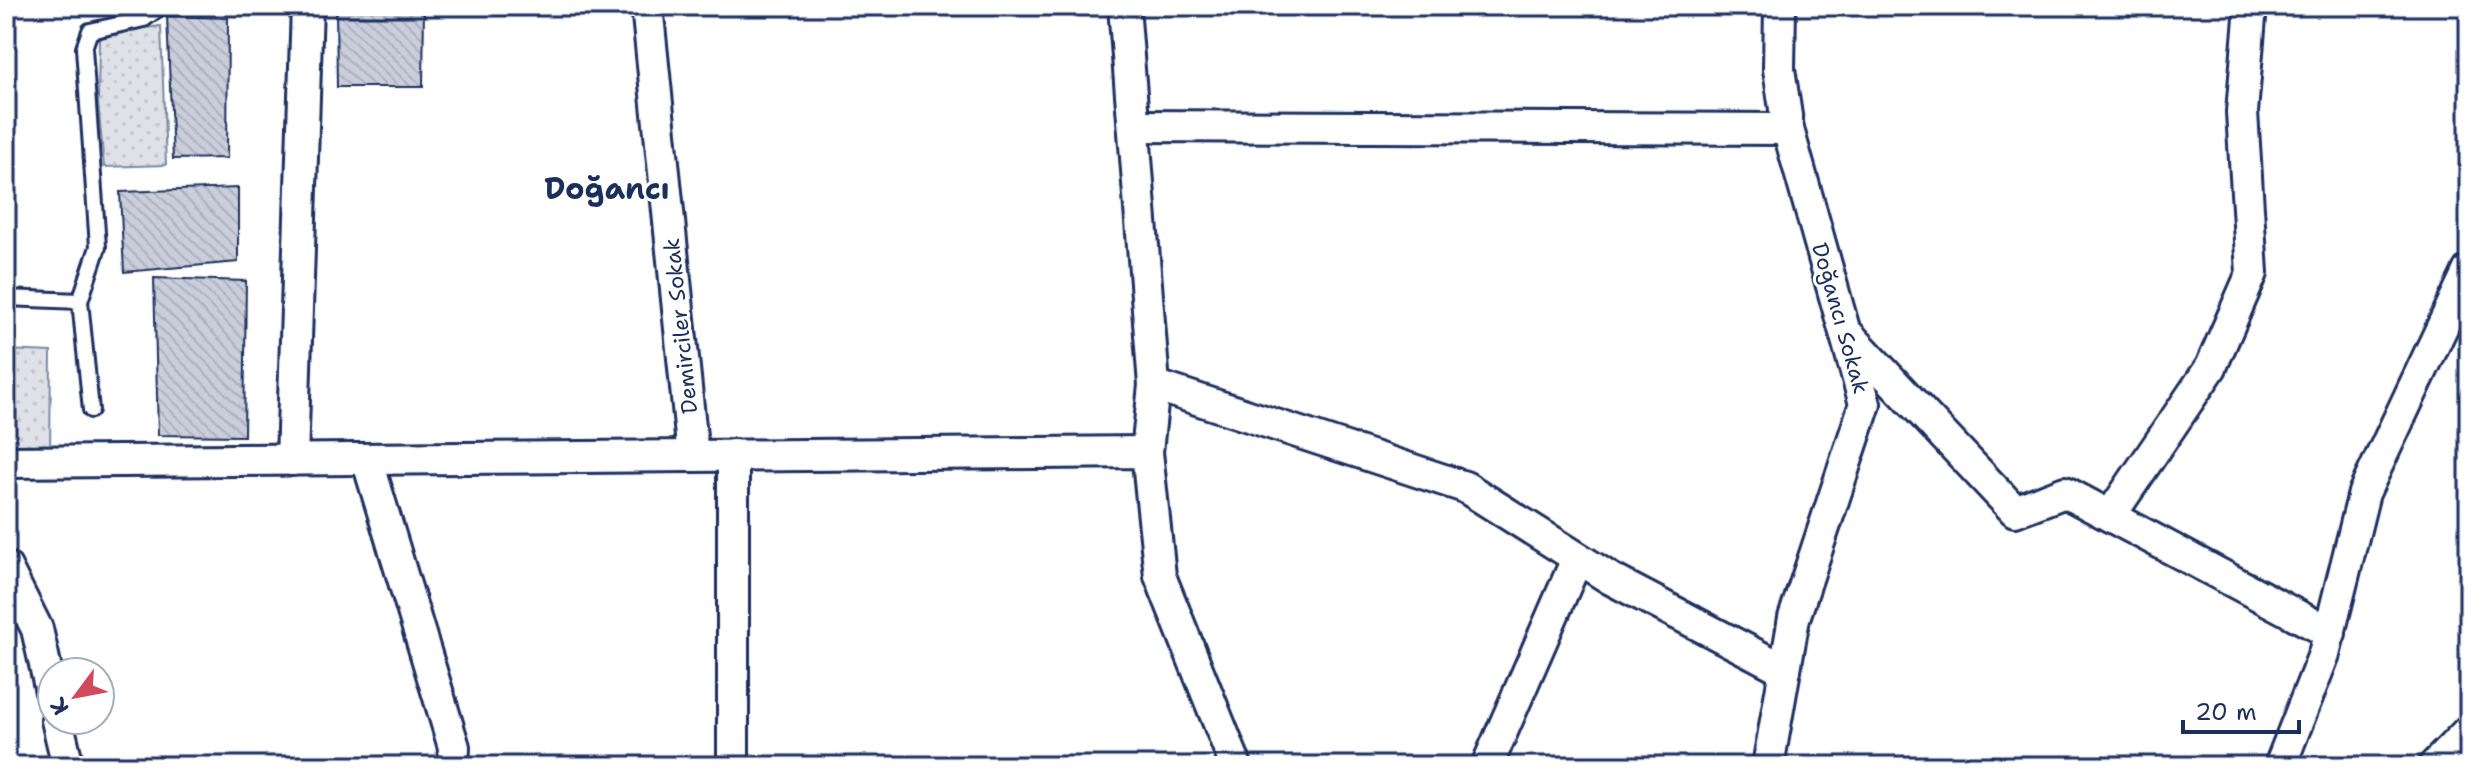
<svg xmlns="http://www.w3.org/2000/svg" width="2475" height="772" font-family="'Shantell Sans',sans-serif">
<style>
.garden{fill:url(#garden-dots);stroke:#7c88a2;stroke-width:2}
.building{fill:url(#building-back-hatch);stroke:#1b2f5e;stroke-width:2}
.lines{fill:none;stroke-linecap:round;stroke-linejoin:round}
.service-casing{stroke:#1b2f5e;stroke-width:20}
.minor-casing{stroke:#1b2f5e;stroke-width:36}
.service{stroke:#fff;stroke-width:14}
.minor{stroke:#fff;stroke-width:30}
.labels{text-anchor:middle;stroke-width:6;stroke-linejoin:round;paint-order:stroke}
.street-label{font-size:22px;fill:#1b2f5e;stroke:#fff}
.district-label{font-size:30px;font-weight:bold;fill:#1b2f5e;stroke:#fff}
</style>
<defs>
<pattern id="garden-dots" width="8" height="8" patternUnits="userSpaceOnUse" patternTransform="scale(2)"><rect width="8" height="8" fill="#dee1e7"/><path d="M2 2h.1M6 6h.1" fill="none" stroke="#bec1c9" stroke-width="1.8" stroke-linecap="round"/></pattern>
<pattern id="building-back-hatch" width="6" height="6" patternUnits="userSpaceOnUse" patternTransform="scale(2)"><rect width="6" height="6" fill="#caceda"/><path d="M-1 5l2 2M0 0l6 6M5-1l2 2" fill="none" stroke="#adb1be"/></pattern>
</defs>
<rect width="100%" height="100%" fill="#fff"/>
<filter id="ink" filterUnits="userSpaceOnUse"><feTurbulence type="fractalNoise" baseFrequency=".0125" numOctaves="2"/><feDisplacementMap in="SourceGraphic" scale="16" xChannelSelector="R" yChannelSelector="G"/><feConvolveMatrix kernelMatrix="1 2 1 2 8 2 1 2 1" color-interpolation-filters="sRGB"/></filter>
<g filter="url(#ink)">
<g class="garden">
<path d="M161,26L166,165L104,167L98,102L99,39L123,31Z"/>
<path d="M6,350L51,352L50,457L6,459Z"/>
</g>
<g class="building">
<path d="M81,6H131V11L81,9Z"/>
<path d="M336,6H424L423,87H337Z"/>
<path d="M167,16L228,18L227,158L173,159Z"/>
<path d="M238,188V262L124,272L120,192Z"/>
<path d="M154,278L246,281L244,436L158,435Z"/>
</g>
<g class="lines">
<defs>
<g id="service">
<path d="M6,298L80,301L91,410"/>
<path d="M80,301L98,247L84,48L90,31L144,19L162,6"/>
</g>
<g id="minor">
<path d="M647,6L693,456"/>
<path d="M1124,6L1154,385L1147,452"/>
<path d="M1135,126L1788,129"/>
<path d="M1847,333L2015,511L2065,492L2330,633"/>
<path d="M1154,385L1465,487L1611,579L1785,670"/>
<path d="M733,455V766"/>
<path d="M367,459L454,747L453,766"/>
<path d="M292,460L307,6"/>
<path d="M6,462L1147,452L1160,576L1236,766"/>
<path d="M2110,516L2211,367L2252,273L2242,112L2251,6"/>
<path d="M6,567L37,629L52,696"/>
<path d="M57,720L68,766"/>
<path d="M1487,766L1577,559"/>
<path d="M1768,766L1794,618L1865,404L1788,129L1779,69L1780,6"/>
<path d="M2280,766L2324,654L2364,493L2469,270"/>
<path d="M2434,766L2469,730"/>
</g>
</defs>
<use href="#service" class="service-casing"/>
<use href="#minor" class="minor-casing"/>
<use href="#service" class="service"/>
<use href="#minor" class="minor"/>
</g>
</g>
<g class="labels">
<g class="street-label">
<text transform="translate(1841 318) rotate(74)" y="8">Doğancı Sokak</text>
<text transform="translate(680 326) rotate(-96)" y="8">Demirciler Sokak</text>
</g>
<g class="district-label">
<text x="607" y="199">Doğancı</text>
</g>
</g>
<rect width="2475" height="772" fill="none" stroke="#fff" stroke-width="32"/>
<rect x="16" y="16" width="2443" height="740" fill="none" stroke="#1b2f5e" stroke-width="3" filter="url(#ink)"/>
<g transform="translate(76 696) rotate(238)"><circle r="38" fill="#ffffff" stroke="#a4acbf" stroke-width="2"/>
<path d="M0-6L14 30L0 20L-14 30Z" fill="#d1495b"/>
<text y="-12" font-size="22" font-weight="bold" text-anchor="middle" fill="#1b2f5e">K</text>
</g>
<path d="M2183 720v12h116v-12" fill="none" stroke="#1b2f5e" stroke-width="4"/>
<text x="2195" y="720" font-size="24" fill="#1b2f5e" stroke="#ffffff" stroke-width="6" paint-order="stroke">20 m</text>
</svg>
